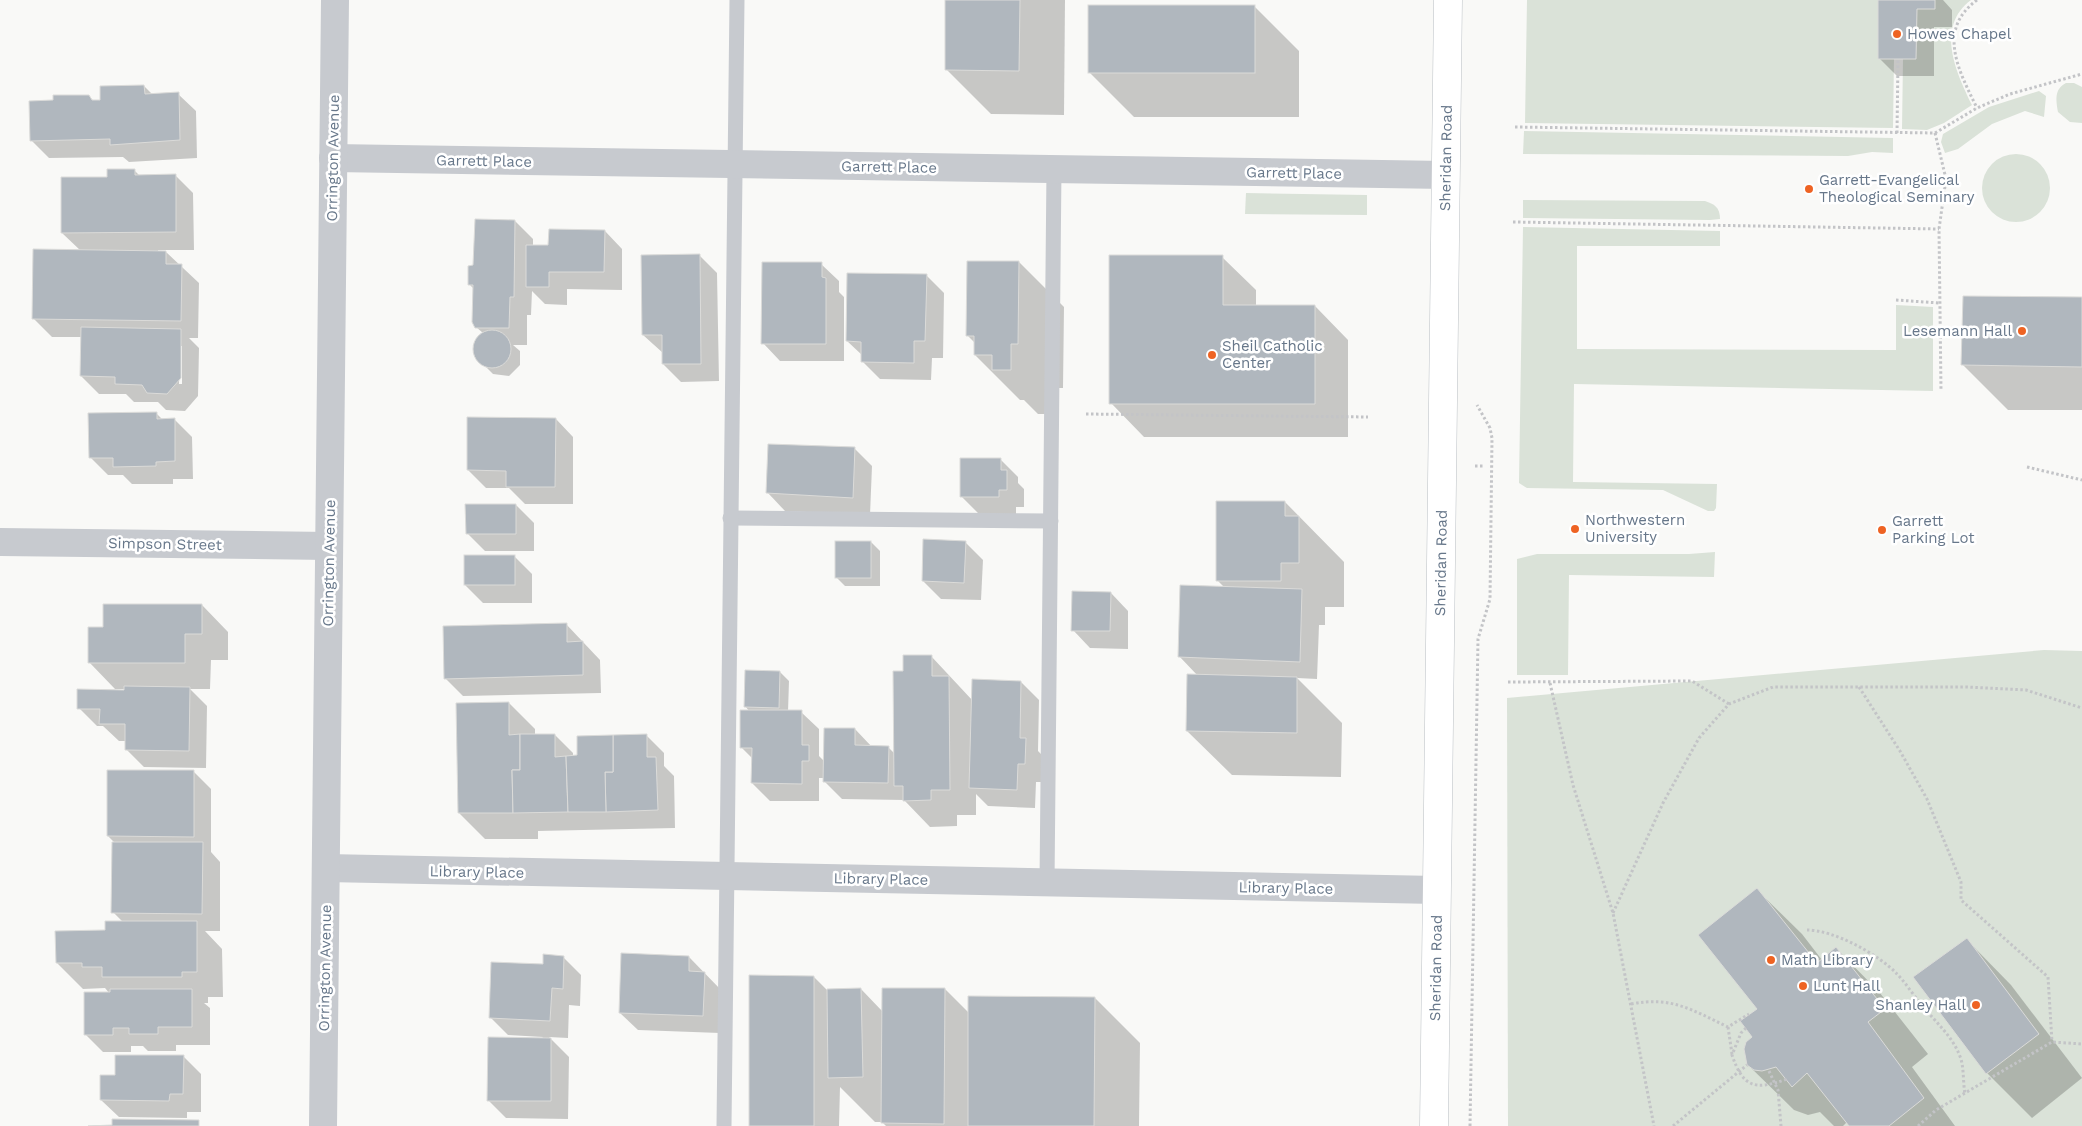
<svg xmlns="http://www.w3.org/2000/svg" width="2082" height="1126" font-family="'Work Sans',sans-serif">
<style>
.green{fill:#dae2d8}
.shadow{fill:#0003;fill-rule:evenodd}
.building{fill:#b0b7be;stroke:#dbdbd9}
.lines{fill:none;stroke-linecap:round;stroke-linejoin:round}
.secondary-casing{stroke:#bbc0c5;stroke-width:29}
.path{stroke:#c3c4c7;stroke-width:3;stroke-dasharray:2.5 2.5;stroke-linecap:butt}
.service{stroke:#c7cacf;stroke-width:15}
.minor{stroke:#c7cacf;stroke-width:28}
.secondary{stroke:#fff;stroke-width:28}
.poi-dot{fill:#ee6323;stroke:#fff;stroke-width:2}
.labels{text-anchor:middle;stroke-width:5;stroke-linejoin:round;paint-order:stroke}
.poi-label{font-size:15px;fill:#67778a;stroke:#fff;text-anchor:start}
.street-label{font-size:15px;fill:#67778a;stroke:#fff}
</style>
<rect width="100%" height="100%" fill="#f9f9f7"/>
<g class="green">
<path d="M1527,0H1878V59H1894L1893,128L1525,123Z"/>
<path d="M1935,0H1971C1935,27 1956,72 1972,105L1944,123L1927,130L1902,129L1903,59H1916L1917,9H1935Z"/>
<path d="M2066,83H2074L2082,87V123L2070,122L2058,112C2056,100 2054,89 2066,83Z"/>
<path d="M2039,91L2046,96L2044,117L2025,111L1992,124L1958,149L1945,153L1941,142L1943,134L1989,107Z"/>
<path d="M1524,131L1893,138V153L1872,152L1848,156L1523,154Z"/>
<circle cx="2016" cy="188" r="34"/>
<path d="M1246,193L1367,195V215L1245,214Z"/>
<path d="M1523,200L1705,201C1714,204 1720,207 1720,219L1710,220L1523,218Z"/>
<path d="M1523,227L1720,231V246H1577V349L1896,350V305L1933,307V391L1574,384L1573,482L1717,484L1716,508L1714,511H1708L1663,490L1527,488L1519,483Z"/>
<path d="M1715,552L1714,577L1569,575L1568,675H1517V559L1537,554H1689Z"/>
<path d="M2044,650L2082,651V1126H1508L1507,698Z"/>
</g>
<g class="shadow">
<path d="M947,0H1065L1064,115L991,114L946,69Z"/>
<path d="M1880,0H1943L1952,10V27H1934V76H1897L1879,58Z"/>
<path d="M1254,6L1299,51V117H1134L1089,72Z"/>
<path d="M144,86L152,94H178L196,111L197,158L129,162L123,157L49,158L31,140L54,101L88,96L94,101H101Z"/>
<path d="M134,170L140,176L175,175L193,193L194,250H158V252H166L199,283L198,338H189L199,348L198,396L185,411L166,410L158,402H134L126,394H99L81,376L82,337H52L34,319L81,251L62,233L109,178ZM180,346H182V384H179Z"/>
<path d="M515,221L533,239V246H549L605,231L622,249V290L567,289V305L545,304L532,291L531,315H527V345H513L520,351V365L509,376L493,374L475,356V341L483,333L476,327L474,289L469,284L475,266Z"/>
<path d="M699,255L717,273L719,381L681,382L663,364V353L643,335Z"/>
<path d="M1222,257L1256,290V306H1315L1348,340V437H1144L1111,403Z"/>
<path d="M1019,262L1064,307L1063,388H1056L1055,414H1038L1024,400H1020L975,355V343L967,335Z"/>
<path d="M821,264L839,281V292L844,297V361H780L763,343Z"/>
<path d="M926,275L944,293L943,358H932L931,380L880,379L862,361V355L847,341Z"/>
<path d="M2082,298V410H2008L1963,365Z"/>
<path d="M156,413L163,420L174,419L192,437L193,479H173V484H132L123,475H108L90,457Z"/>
<path d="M556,419L573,437V504H525L509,488H486L468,470Z"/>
<path d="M854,448L872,466L870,515L785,511L768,493Z"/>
<path d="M1000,459L1018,477V483L1024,489V507H1016V514H979L961,496Z"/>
<path d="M1285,502L1344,562V607H1325V625H1319L1317,679L1297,678L1342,723L1341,777L1232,775L1187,731L1198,676L1179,656L1225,588L1217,580Z"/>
<path d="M516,505L534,523V551H485L467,533Z"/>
<path d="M871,542L880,551V586H845L836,577Z"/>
<path d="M965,542L983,560L981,600L941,599L923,581Z"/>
<path d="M514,556L532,574V603H483L465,585Z"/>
<path d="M1111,593L1128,611V649L1090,648L1073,630Z"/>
<path d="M202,605L228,632V660H211L210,689H190L207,706L206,768L144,767L126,749V741H119L103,726H97L79,708L125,691V689H115L89,662L105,629Z"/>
<path d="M566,624L600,660L601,693L463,696L445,678Z"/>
<path d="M931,656L973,701L1021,682L1039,700L1038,751L1044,757L1043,782H1036L1035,808L988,806L976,794V815H957V826L930,827L904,800L842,799L824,781L825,778H819V801H770L752,783L753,759L741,747L750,712L745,706L780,672L789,681L788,712H801L819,729V756L825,762L855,729L872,747H888L895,754L904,672Z"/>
<path d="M509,703L535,729V735H555L573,753V757L646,735L664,753V766L674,776L675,828L538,831V839H485L459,813Z"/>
<path d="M193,771L211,789V852L220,862V931H205L222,949L223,997H208V1003H204L210,1008V1045H176V1051H148L143,1046H131V1052H103L85,1034L110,994L105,988L83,989L57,963L123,922L113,912L115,843L108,836Z"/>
<path d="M1757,890L1802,934L1822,960L1836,948L1880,993L1928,1054L1912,1067L1955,1126H1850L1847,1122L1843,1126H1834L1820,1112L1808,1115L1794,1110L1748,1065L1759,1009Z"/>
<path d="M1967,940L2011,985L2082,1078L2032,1118L1987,1073L1915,977Z"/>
<path d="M563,957L581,975L580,1006L569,1005L568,1038L549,1037L569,1057L568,1119L506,1118L488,1100L543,1037L508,1035L490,1017L544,966Z"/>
<path d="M689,957L722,991L720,1033L638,1030L620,1013Z"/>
<path d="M814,977L827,990L861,989L883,1012L945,989L970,1014L1095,998L1140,1043L1139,1126H886L882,1122H875L840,1087L839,1126H750Z"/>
<path d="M183,1056L201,1074V1112H187V1118L119,1117L101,1100L116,1076Z"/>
</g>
<g class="building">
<path d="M945,0H1020L1019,71L945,70Z"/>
<path d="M1878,0H1935V9H1917L1916,59H1878Z"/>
<rect x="1088" y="5" width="167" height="68"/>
<path d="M144,85L145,94L179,92L180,140L110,145V139L30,141L29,101L53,100V95H89L92,100H100V86Z"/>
<path d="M107,169H135V175L176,174V232L61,233V177H107Z"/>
<path d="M475,219L515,220L514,297H510L509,328H475L472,322L473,285H468V266L473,265Z"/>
<path d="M549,229L605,230L604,272H549V287H526V245H548Z"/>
<path d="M33,249L166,251V264H182L181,321L32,319Z"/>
<path d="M700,254L701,364H662V335H642L641,255Z"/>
<path d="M1109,255H1223V305H1315V404H1109Z"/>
<path d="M967,261H1019L1018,344H1011V370H992V355H974V336H966Z"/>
<path d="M762,262H822V277L826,278V344H761Z"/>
<path d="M847,273L927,274L925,341H914V363L861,362V342L846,341Z"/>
<path d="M1963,296L2082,297V367L1961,365Z"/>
<path d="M81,327L181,329V378L167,394L147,393L142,385L115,384V377L80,376Z"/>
<circle cx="492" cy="349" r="19"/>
<path d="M157,412V419L175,418V461L156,462V466L113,467V458H89L88,413Z"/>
<path d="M467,417L556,418L555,487H506V471L467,470Z"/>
<path d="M768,444L855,447L853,498L766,493Z"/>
<path d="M960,458H1001V470H1007V490H999V497H960Z"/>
<path d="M1216,501H1285V516H1299V563H1281V581H1216Z"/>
<path d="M465,504H516V534H466Z"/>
<path d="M923,539L966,541L964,583L922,581Z"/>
<rect x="835" y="541" width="36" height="37"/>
<rect x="464" y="555" width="51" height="30"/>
<path d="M1180,585L1302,589L1300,662L1178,657Z"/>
<path d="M1072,591L1111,592L1110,631H1071Z"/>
<path d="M103,604H202V634H185V663H88V627H103Z"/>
<path d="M567,623V642L583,641V675L444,679L443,626Z"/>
<path d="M903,655H932V676H949L950,790H931V800L903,801V786H894L893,671H903Z"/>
<path d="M745,670L780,671L779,708L744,707Z"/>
<path d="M1187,674L1297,677V733L1186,731Z"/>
<path d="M972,679L1021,681L1020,738H1026L1025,764H1018L1017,790L969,788Z"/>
<path d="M124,686L190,687L189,751L125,750V724H99L100,709H77V689L124,690Z"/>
<path d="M509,702V735L520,734V770H512L513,813H458L456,703Z"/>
<path d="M740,710H802V745H809V761H802V784L751,783L752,748H740Z"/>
<path d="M824,728H855V745L889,746L888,783L823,782Z"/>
<path d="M520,734H555V757L566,756L568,812L513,813L512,770H520Z"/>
<path d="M647,734V757H656L658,810L606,812L605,772H613V735Z"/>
<path d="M613,735V772H605L606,812H568L566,756L577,755V736Z"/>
<path d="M107,770H194V837L107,836Z"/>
<path d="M112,842H203L202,914L111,913Z"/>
<path d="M1757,888L1817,963L1836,947L1885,1009L1868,1022L1924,1098L1889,1126H1849L1807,1073L1792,1087L1776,1067L1762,1071L1754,1070L1747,1065L1744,1049L1746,1042L1752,1037L1740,1021L1757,1009L1698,935Z"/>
<path d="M105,921H197V972H182V977H102V967H82V963H56L55,931L105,930Z"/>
<path d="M1967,938L2039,1034L1986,1074L1913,977Z"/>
<path d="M621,953L689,956V971L705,972L703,1016L619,1013Z"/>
<path d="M543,954L564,956L563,989L552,988L550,1021L489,1018L491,962L543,964Z"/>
<path d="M749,975L814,976V1126H749Z"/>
<path d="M861,988L863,1077L828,1078L827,989Z"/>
<path d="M882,988H945L944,1124L881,1123Z"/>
<path d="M110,989H192V1027H158V1034H129V1028H113V1035H84V992H110Z"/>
<path d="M968,996L1095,997L1094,1126H968Z"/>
<path d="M488,1037L551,1038V1101H487Z"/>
<path d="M115,1055H184L183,1094H170L169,1101L100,1100V1075H115Z"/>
<path d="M112,1119L199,1120V1126H88L112,1125Z"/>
</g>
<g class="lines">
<defs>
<path id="secondary" d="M1434,1126L1448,0"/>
</defs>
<use href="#secondary" class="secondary-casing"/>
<g class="path">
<path d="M1977,0C1936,30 1959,71 1977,108"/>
<path d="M1515,127L1935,133L1977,108L2010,94L2082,74"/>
<path d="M1897,133L1898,59"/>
<path d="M1935,133L1946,179L1939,229L1941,391"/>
<path d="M1513,222L1939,229"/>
<path d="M1896,300L1939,303"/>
<path d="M1086,414L1368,417"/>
<path d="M1475,466H1484"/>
<path d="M2027,467L2082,480"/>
<path d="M1508,682L1692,681L1729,704"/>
<path d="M1550,683L1573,785L1613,913L1654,1126"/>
<path d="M1859,687L1900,751L1927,799L1961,882V900L2048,977L2052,1042"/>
<path d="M1613,913L1663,803L1699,738L1729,704L1773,687H1967L2026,690L2082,708"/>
<path d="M1807,930C1834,930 1878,954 1897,974C1906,983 1913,995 1921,1004C1936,1023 1953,1036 1961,1059C1964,1070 1963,1083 1965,1094"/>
<path d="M1631,1004C1672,996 1692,1010 1728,1027L1749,1014"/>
<path d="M1728,1027L1732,1054"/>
<path d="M1746,1028L1741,1033L1732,1055C1743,1087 1754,1091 1787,1079"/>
<path d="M1769,1071L1778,1090L1781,1126"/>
<path d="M1470,1126L1478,639L1490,599L1492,438L1490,428L1477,405"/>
<path d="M1673,1126L1747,1065"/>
<path d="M1918,1126L1936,1110L2052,1042L2082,1044"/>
</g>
<g class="service">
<path d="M730,518L1051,521"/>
<path d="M1047,883L1054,169"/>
<path d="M724,1126L737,0"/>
</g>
<g class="minor">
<path d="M333,158L1446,175"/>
<path d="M0,542L329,546"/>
<path d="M326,868L1437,890"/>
<path d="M323,1126L335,0"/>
</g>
<use href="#secondary" class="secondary"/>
</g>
<g class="poi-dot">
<circle cx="1897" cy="34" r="5"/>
<circle cx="1809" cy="189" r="5"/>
<circle cx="2022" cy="331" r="5"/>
<circle cx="1212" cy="355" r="5"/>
<circle cx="1575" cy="529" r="5"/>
<circle cx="1882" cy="530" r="5"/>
<circle cx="1771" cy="960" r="5"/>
<circle cx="1803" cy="986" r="5"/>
<circle cx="1976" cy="1005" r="5"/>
</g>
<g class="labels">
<g class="poi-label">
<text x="1907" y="39">Howes Chapel</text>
<text x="1819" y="185">Garrett-Evangelical<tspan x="1819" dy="17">Theological Seminary</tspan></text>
<text x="2012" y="336" text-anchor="end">Lesemann Hall</text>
<text x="1222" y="351">Sheil Catholic<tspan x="1222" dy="17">Center</tspan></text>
<text x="1585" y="525">Northwestern<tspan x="1585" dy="17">University</tspan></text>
<text x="1892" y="526">Garrett<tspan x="1892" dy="17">Parking Lot</tspan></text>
<text x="1781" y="965">Math Library</text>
<text x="1813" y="991">Lunt Hall</text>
<text x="1966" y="1010" text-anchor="end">Shanley Hall</text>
</g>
<g class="street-label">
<text transform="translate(333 158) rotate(-89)" y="5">Orrington Avenue</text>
<text transform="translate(1446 158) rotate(-89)" y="5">Sheridan Road</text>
<text transform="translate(484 161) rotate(1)" y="5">Garrett Place</text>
<text transform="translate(889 167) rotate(1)" y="5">Garrett Place</text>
<text transform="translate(1294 173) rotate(1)" y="5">Garrett Place</text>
<text transform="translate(165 544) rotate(1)" y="5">Simpson Street</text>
<text transform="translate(329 563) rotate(-89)" y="5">Orrington Avenue</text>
<text transform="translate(1441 563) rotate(-89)" y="5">Sheridan Road</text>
<text transform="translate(477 872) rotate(1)" y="5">Library Place</text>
<text transform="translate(881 879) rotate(1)" y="5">Library Place</text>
<text transform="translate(1286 888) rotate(1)" y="5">Library Place</text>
<text transform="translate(325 968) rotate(-89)" y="5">Orrington Avenue</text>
<text transform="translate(1436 968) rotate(-89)" y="5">Sheridan Road</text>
</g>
</g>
</svg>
